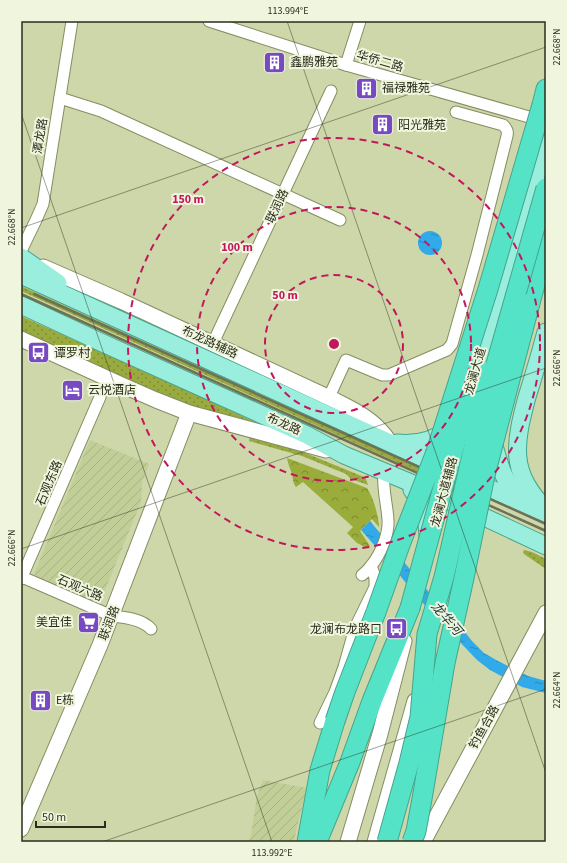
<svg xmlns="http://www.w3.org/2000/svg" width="567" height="863" font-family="'Source Sans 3','Noto Sans SC',sans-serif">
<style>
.industrial{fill:url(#industrial-furrows)}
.grass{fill:url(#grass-dots)}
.forest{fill:url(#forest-crowns)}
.water{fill:url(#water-ripples)}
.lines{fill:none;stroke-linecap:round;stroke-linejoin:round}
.street-casing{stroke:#848e61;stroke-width:13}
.secondary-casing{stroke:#848e61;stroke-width:17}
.primary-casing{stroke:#46a48c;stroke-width:19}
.highway-casing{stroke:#46a48c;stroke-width:21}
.street{stroke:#fff;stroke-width:11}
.secondary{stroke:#fff;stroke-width:15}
.primary{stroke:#99eede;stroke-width:17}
.highway{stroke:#55e3c8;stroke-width:19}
.rail{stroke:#6b7255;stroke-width:2.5}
.highway-bridge-casing{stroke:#46a48c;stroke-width:21;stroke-linecap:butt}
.highway-bridge{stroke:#55e3c8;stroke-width:19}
.ticks{fill:none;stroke:#2a2e1c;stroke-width:1;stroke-opacity:0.45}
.ring{fill:none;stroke:#c2185b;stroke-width:2;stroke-dasharray:7 5}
.labels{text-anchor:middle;stroke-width:4;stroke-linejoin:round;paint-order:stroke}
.street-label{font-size:12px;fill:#2a2e1c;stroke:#f0f5de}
.poi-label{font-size:12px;fill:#2a2e1c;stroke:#f0f5de;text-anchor:start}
.water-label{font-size:13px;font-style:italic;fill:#1a2d39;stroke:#f0f5de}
.centre{fill:#c2185b;stroke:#f0f5de;stroke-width:2}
.ring-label{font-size:12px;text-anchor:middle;font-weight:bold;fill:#c2185b;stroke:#f0f5de;stroke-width:4;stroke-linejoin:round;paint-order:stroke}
.neatline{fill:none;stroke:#2a2e1c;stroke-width:1.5}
.ticks-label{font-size:10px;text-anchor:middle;fill:#2a2e1c}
</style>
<defs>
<pattern id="industrial-furrows" width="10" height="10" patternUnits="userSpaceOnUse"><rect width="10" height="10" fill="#c2ce98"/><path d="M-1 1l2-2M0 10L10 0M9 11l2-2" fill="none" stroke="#a7b182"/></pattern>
<pattern id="grass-dots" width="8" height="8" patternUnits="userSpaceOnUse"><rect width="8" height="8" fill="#99ab3f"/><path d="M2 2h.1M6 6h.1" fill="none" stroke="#7d8c34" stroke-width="1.8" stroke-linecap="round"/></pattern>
<pattern id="forest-crowns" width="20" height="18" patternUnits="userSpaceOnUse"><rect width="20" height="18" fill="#9aac3a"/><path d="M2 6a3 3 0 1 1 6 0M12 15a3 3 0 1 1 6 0" fill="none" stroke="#7e8c30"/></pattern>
<pattern id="water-ripples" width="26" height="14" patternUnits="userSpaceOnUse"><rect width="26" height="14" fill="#31aaea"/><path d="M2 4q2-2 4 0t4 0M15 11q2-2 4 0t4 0" fill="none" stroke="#2a8bbd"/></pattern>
</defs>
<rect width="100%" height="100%" fill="#cdd7a9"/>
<g class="industrial">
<path d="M90,440L149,464L142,483L141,502L101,600L98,605L36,577L34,574Z"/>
<path d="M263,780L307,788L297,827L294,842H249L251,835L257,796Z"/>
</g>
<g class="grass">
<path d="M21,286L427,471L425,475L21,291Z"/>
<path d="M21,316L184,389L276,432L170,400L21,332Z"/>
<path d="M250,435L298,450L364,477L366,479L368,485L351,479L346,474L302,456L249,441Z"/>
<path d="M524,550L532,552L546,559V569L524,554L523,552Z"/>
</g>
<path class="forest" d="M287,458L367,488C374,499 377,512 379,524V527L372,519L360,531L370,546L367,548L357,543L347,533L353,527L303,482L296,487C293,483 293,479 292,474C290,468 288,464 287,458Z"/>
<g class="water">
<circle cx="430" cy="243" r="12"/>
<path d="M370,521L443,609L460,626L472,641L484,653L498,661L528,676L546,681V693L522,687L490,670L477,660L417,597L390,563L361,530Z"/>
</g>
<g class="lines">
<defs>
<g id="street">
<path d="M209,21L346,65L543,121"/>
<path d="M346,65L360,21"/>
<path d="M60,98L101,111L340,220"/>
<path d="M21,251L36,220L43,204L72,21"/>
<path d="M213,343L331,91"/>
<path d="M329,397L346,360L382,375H389L447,350L452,344L477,255L507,136C508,131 507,129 503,125L456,112"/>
<path d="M362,575C365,573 368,570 371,566C380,555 389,535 388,520C387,503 382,488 384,471"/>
<path d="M22,577L112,616C124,617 142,619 151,629"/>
<path d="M21,579L100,397"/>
<path d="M320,723L335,692L344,667L355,628L375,587V579L374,574L371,566"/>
</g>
<g id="secondary">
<path d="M43,267L121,301L334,400C350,408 367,416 380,430C384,434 387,438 390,443"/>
<path d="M21,339L124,386L156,400L189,413L326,450"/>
<path d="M21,829L100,645L189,413"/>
<path d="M348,842L380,734L404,641"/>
<path d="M375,842L415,701"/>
<path d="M423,842L546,613"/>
</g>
<g id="primary">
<path d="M21,257L58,283"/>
<path d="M21,275L546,514"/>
<path d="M21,305L96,340L307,435L344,455L416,485L546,546"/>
<path d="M546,332C540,354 534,375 527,397C515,442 508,473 546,509"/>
<path d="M476,378L509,264L546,144"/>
<path d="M492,438C498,461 504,486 523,501"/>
<path d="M397,443C416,445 435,440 451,428"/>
<path d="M412,490C426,506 427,517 428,537"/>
</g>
<g id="highway">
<path d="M542,105L546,89"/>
<path d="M530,303L546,244"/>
<path d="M307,842L320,770L335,721"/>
<path d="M317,842L350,762L372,701L410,608"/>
</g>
</defs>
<use href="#street" class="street-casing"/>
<use href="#secondary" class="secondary-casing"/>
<use href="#primary" class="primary-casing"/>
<use href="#highway" class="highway-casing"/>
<use href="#street" class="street"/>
<use href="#secondary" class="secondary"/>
<use href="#primary" class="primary"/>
<use href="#highway" class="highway"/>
<g class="rail">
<path d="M21,294L546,531"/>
<path d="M34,294L546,524"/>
</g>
<defs>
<g id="highway-bridge">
<path d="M410,608L423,560L477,364"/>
<path d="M335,721L345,692L376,612L401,542L436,452L488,289L542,105"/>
<path d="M387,842L409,763L420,717L427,634L444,577L479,424L546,188"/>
<path d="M412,842L416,831L422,799L445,663L464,578L485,475L530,303"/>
</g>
</defs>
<use href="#highway-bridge" class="highway-bridge-casing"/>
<use href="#highway-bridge" class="highway-bridge"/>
</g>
<path class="ticks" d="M287,21L546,773M21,113L272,842M21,228L546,47M21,549L546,368M102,842L546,689"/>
<g class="ring">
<circle cx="334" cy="344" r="69"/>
<circle cx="334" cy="344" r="137"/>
<circle cx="334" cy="344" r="206"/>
</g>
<defs>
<symbol id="building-square" viewBox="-11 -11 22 22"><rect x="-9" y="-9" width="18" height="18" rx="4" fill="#784ac2" stroke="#f0f5de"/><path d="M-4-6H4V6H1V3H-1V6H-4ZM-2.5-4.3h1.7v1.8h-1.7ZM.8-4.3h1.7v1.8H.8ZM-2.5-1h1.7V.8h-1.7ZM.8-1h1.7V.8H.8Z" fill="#fff"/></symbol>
<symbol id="bus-square" viewBox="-11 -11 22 22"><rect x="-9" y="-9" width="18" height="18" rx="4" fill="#784ac2" stroke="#f0f5de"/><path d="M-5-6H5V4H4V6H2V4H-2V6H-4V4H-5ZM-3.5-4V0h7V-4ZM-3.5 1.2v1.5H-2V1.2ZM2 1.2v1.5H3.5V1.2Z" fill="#fff"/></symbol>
<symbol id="hotel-square" viewBox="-11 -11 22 22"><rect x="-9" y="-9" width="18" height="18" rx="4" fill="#784ac2" stroke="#f0f5de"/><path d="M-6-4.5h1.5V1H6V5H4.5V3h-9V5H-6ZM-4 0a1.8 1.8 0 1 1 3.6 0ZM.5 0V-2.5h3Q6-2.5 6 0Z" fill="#fff"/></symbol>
<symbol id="supermarket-square" viewBox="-11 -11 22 22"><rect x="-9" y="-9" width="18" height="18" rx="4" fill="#784ac2" stroke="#f0f5de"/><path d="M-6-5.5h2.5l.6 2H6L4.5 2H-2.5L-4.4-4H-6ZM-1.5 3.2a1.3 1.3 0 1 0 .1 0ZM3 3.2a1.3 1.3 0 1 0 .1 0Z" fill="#fff"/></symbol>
</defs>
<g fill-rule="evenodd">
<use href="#building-square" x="262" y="50" width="25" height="25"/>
<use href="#building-square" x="354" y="76" width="25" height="25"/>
<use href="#building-square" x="370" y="112" width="25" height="25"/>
<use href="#bus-square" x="26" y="340" width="25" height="25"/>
<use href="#hotel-square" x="60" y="378" width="25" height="25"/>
<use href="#supermarket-square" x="76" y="610" width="25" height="25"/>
<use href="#bus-square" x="384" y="616" width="25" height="25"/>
<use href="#building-square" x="28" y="688" width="25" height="25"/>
</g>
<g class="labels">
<g class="street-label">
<text transform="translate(380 61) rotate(16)" y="4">华侨二路</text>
<text transform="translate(40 136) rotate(-81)" y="4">潭龙路</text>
<text transform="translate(277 206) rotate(-65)" y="4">联润路</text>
<text transform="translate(210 342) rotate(25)" y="4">布龙路辅路</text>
<text transform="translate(475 371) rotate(-74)" y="4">龙澜大道</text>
<text transform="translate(284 424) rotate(24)" y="4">布龙路</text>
<text transform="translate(49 483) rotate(-67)" y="4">石观东路</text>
<text transform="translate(444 492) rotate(-75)" y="4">龙澜大道辅路</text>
<text transform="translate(80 588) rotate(23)" y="4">石观六路</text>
<text transform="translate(109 623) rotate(-69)" y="4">联润路</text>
<text transform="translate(484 727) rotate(-61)" y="4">钓鱼合路</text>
</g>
<g class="poi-label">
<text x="290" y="66">鑫鹏雅苑</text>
<text x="382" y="92">福禄雅苑</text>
<text x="398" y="129">阳光雅苑</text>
<text x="54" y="357">谭罗村</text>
<text x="88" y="394">云悦酒店</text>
<text x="72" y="626" text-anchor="end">美宜佳</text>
<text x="382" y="633" text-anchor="end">龙澜布龙路口</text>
<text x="56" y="704">E栋</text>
</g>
<g class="water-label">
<text transform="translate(447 618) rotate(49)" y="5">龙华河</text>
</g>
</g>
<circle cx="334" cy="344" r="6" class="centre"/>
<g class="ring-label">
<text x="188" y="203">150 m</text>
<text x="237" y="251">100 m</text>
<text x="285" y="299">50 m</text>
</g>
<rect width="567" height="863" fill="none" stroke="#f0f5de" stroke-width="44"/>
<path d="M36 821v6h69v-6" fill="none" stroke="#2a2e1c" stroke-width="2"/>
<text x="42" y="821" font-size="12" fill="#2a2e1c" stroke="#f0f5de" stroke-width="3" paint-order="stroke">50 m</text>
<rect x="22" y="22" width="523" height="819" class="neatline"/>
<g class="ticks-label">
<text x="288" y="14">113.994°E</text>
<text transform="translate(556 47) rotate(-90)" y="4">22.668°N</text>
<text transform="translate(11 227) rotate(-90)" y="4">22.668°N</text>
<text transform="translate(556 368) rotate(-90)" y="4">22.666°N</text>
<text transform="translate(11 548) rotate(-90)" y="4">22.666°N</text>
<text transform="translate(556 690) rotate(-90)" y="4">22.664°N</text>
<text x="272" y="856">113.992°E</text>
</g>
</svg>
